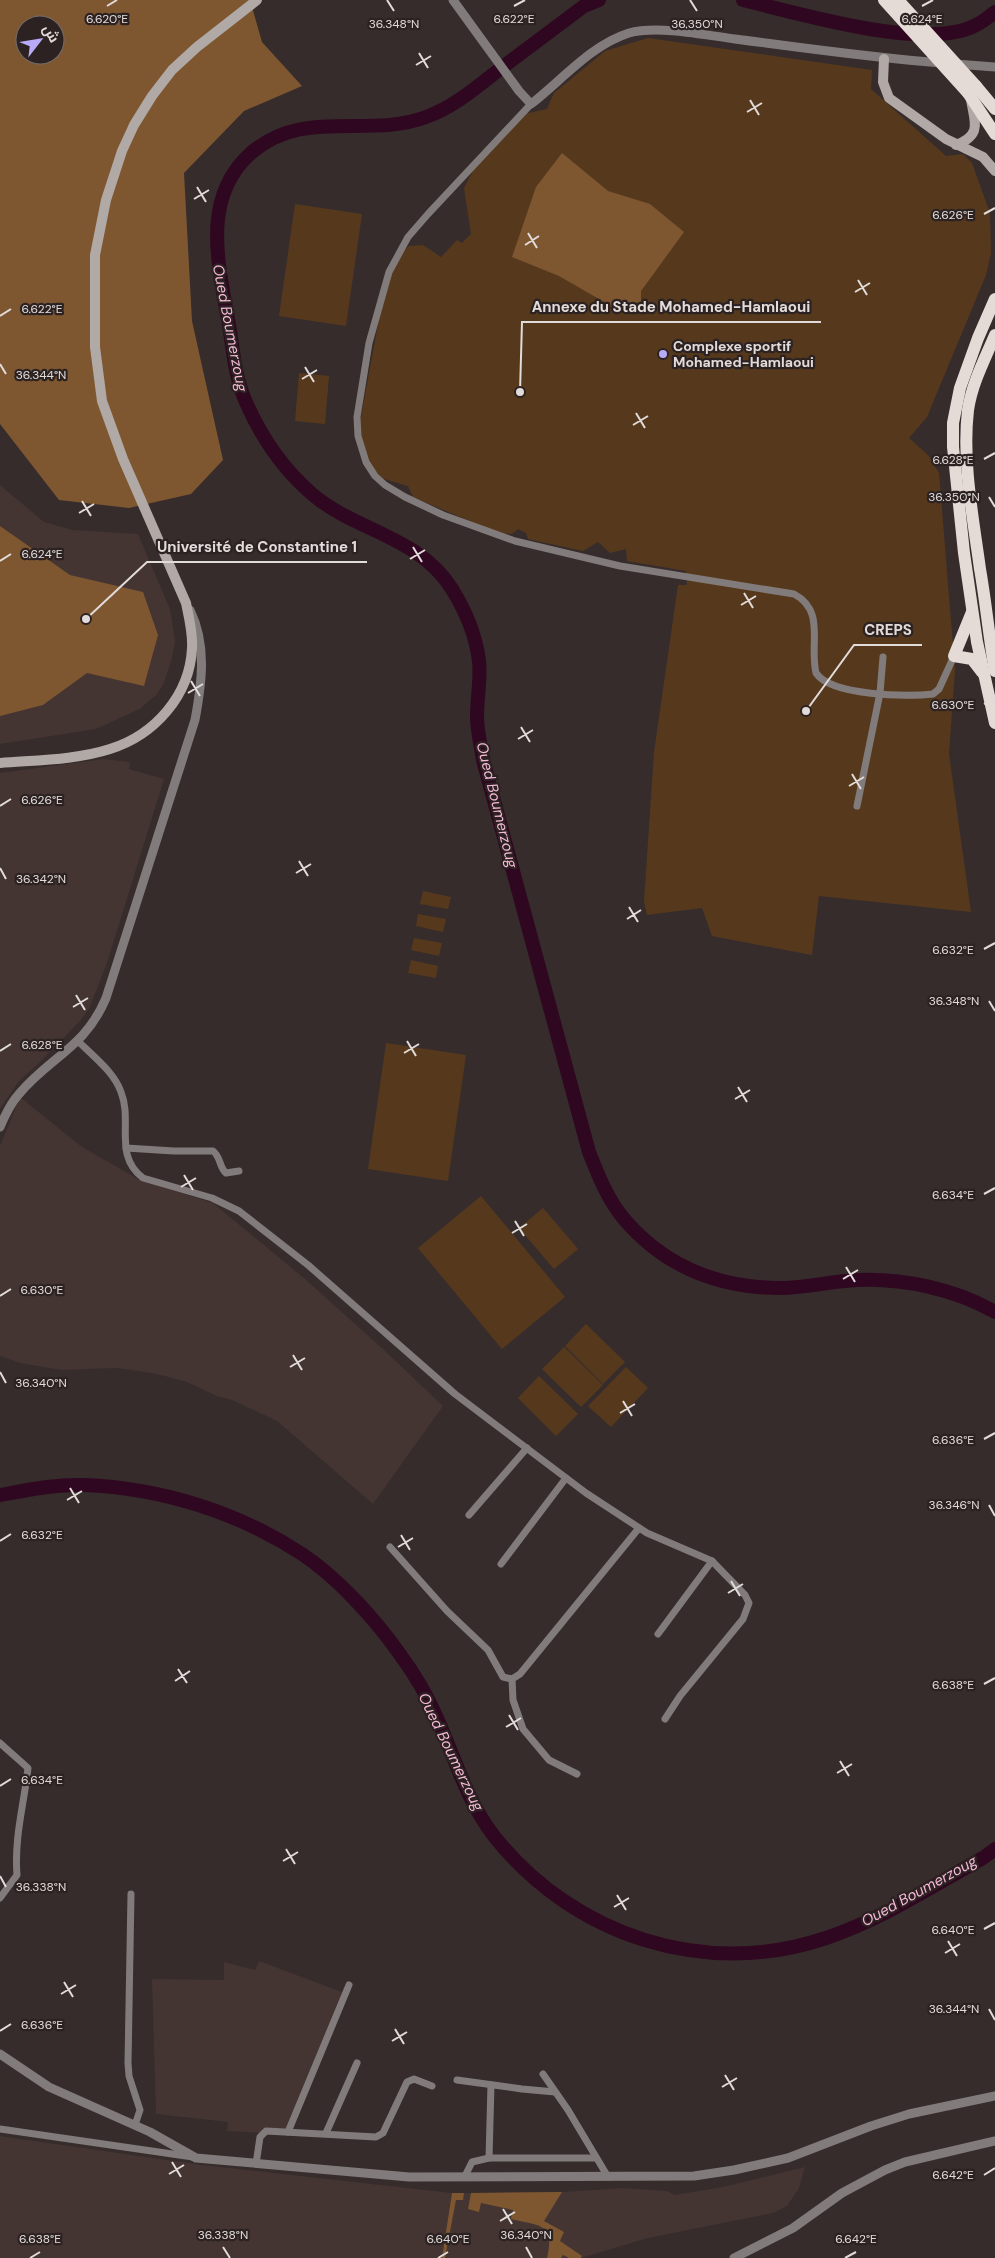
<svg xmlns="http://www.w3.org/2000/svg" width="995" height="2258" font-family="'DM Sans',Cairo,sans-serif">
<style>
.built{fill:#443432}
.green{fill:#56391d}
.forest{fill:#7e5731;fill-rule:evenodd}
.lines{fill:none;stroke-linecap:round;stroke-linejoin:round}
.river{stroke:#300720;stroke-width:14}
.minor{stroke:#817c7b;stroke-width:7}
.tertiary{stroke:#817c7b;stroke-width:9}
.secondary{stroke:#b0a9a5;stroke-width:10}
.trunk{stroke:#e4dad6;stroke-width:12}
.trunk-bridge{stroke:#e4dad6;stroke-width:12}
.ticks{fill:none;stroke:#e1dbda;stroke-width:2}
.poi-dot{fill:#b7abf8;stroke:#2b2221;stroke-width:2}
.labels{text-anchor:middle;stroke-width:4.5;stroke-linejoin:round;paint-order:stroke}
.poi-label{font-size:14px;font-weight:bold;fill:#e1dbda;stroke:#2b2221;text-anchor:start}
.water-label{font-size:15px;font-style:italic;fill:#f7b8d8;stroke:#2b2221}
.ticks-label{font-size:12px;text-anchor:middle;fill:#e1dbda;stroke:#2b2221;stroke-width:4.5;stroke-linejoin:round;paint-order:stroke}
.leader{fill:none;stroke:#e1dbda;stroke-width:2}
.callout-dot{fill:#e1dbda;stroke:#2b2221;stroke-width:2}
.callout-label{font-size:15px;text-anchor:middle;font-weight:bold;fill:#e1dbda;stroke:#2b2221;stroke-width:4.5;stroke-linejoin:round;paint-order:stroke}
</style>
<rect width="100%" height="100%" fill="#362c2b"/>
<g class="built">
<path d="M0,485L44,522L73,530L138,534L170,609L175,641L172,658L164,683L157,694L140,709L96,729L0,744Z"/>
<path d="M103,759L130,762L129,769L164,779L107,963L89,1009L80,1021L41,1061L19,1081L0,1109V773Z"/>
<path d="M20,1097L82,1147L140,1180L213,1203L305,1279L384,1350L443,1406L373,1504L277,1421L232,1400L217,1396L187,1382L157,1374L117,1368L61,1370L20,1363L0,1356V1146Z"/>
<path d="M259,1961L342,1992L284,2134L227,2131L228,2122L156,2114L152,1979L224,1980V1962L255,1970Z"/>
<path d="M0,2136L202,2165L452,2193L562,2192L623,2188L667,2191L674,2195L723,2187L805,2167L799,2188L787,2206L773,2213L648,2238L581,2258H0Z"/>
</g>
<g class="green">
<path d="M648,38L872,70L871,89L946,156L963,154L972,163L990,213L991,253L986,275L927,417L909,438L929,456L939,473L955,670L949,754L971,912L819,896L812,955L712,936L702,908L647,915L644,902L654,752L678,585H687L686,571L627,561L626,549L610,553L598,542L583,551L528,539L526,533L518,529L512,534L498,533L413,497L408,486L381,478L362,454L359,428L384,292L398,256L409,246L423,245L441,257L457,240L462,243L471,234L464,188L476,165L524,114L547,109L554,93L605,51Z"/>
<path d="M295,204L362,214L346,326L279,316Z"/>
<path d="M299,373L329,376L325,424L295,421Z"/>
<path d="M423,891L451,897L448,909L420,904Z"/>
<path d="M418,914L446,919L443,932L416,926Z"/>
<path d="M414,938L442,943L439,956L411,950Z"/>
<path d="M411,960L438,966L436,978L408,973Z"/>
<path d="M386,1043L466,1055L448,1181L368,1169Z"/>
<path d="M481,1196L565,1297L502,1349L418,1248Z"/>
<path d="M543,1208L578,1249L554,1269L519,1228Z"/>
<path d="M586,1324L625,1362L603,1384L565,1346Z"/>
<path d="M564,1347L603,1385L581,1407L542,1369Z"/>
<path d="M626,1367L648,1388L611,1427L588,1406Z"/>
<path d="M539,1376L578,1414L556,1436L518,1398Z"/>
</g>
<g class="forest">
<path d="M0,0H250L262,42L302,86L244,111L184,173L192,321L223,460L191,494L129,508L59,500L0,424ZM25,25H55V55H25Z"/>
<path d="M562,153L608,191L650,204L684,232L641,291V301L620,311L559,276L512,257L536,187Z"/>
<path d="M0,526L70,575L143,592L158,635L144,686L87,673L43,705L0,716Z"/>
<path d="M562,2192L544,2221L564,2232L560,2241L582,2256L581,2258H569L563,2255L561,2258H547C555,2223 540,2226 511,2219L513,2210L481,2203L479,2212L468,2209L471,2193Z"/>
<path d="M452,2193H464L463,2200H456L445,2258H442Z"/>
</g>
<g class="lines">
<g class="river">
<path d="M599,0L584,6C556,27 528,48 500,69C477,87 454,107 426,117C368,139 304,107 251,153C200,198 219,266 229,325C233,349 235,377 245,400C260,435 283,469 312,494C355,531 419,536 452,589C465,610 476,636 479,661C481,679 477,698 477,716C477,731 481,746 483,760L589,1152C598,1175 608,1200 624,1219C665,1267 719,1288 781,1288C806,1288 832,1281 857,1280C903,1278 955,1289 995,1312"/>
<path d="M743,0C798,13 926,52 976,25C983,22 989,16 995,12"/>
<path d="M0,1495C28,1490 56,1484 84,1485C161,1488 238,1512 302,1554C337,1577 375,1619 399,1653C413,1672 427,1695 436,1716C455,1757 466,1800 494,1836C573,1936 705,1979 826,1938C881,1920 932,1886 983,1858L995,1849"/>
</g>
<g class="minor">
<path d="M531,104L428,214L408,237L389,272L369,343L357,417L358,436L366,462L375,476L385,485L405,497L443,515L515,541L620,566L794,594C826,611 809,644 816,673C831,696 908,697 933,694L939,689L954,656"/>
<path d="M857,806L880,693L883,657"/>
<path d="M79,1042C93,1056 114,1072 121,1092C133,1122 113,1155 143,1178L212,1198L239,1211L308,1265L455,1394L586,1493L647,1533L712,1561L745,1595L749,1603L743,1619L680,1696L665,1719"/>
<path d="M126,1148L174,1151H213C221,1157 219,1167 226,1173L239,1171"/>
<path d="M469,1515L527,1448"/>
<path d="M390,1547L447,1611L488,1650L503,1677L512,1679L520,1674L639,1528"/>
<path d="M501,1564L566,1478"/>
<path d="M658,1634L712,1561"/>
<path d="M512,1679L513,1700L523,1729L549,1760L577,1774"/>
<path d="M0,1743L28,1768C24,1804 14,1838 17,1875L0,1898"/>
<path d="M131,1894L128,2063L129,2076L140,2110L135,2125"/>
<path d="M543,2074L568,2110L608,2177"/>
<path d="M457,2080L522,2089L555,2092"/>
<path d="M0,2129L193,2157"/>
<path d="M288,2132L349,1985"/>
<path d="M326,2133L357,2063"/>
<path d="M489,2158L491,2085"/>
<path d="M256,2164L260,2137L266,2131L376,2137L383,2133L407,2082L414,2079L432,2086"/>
<path d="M465,2176L472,2162L489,2158H596"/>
</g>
<g class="tertiary">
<path d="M453,0L519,91L531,104C562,80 591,45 629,33C657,25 706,35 735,39C804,48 873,58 942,63"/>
<path d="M955,64L995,67"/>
<path d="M0,1127C5,1115 10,1104 19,1094C51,1056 85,1048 106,998L195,720C202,682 207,645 190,610"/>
<path d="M0,2054L49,2087L150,2132L196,2158L409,2177L694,2176L734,2170L788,2158L871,2126L909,2114L995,2096"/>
<path d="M734,2258L793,2228L842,2193L885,2170L905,2162L995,2141"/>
</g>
<g class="secondary">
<path d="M884,59L883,82L889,98L946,139L983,157L995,171"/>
<path d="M956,145C982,135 975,123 971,100"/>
<path d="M0,763C36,760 76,760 110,749C155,735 190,695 192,648C193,633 189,618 186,603L123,459L102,401L95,347V255L106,200L122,151L134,125L152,96L172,70L197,47L257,0"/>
</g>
<g class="trunk">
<path d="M976,86L995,109"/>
<path d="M968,93L995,134"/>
<path d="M995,299L978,338L960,388L953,423V447L964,553L977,642L995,723"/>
<path d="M995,335C985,359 972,383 968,410C962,462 973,517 980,569C986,603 989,637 995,671"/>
<path d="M972,612L954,656L972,659L982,672"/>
</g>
<g class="trunk-bridge">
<path d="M884,0L968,93"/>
<path d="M898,0L976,86"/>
</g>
</g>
<path class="ticks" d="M387,0L394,11M690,0L697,11M107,6L117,0M514,6L525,0M922,6L933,0M419,53L428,68M416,65L431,56M750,100L759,115M747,112L762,103M197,187L206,202M194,199L209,190M984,214L995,208M528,233L537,248M525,245L539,236M858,280L867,295M855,292L870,283M0,316L11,309M0,364L6,374M305,367L314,382M302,379L317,370M636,413L645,428M633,425L648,416M984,459L995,453M989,497L995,507M82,501L91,516M79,513L94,504M413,547L422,562M410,559L425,550M0,561L11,554M744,593L753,608M741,605L756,596M191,681L200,696M188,693L203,684M984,704L995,698M521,727L530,742M518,739L533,730M852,774L861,789M849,786L864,777M0,806L11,799M299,861L308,876M0,868L6,879M296,873L311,864M629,907L638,922M627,919L641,910M984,949L995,943M76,995L85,1010M989,1001L995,1011M73,1007L88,998M407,1041L416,1056M0,1051L11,1044M404,1053L419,1044M738,1087L747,1102M735,1099L750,1090M184,1175L193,1190M181,1187L196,1178M984,1194L995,1188M515,1221L524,1236M512,1233L527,1224M846,1267L855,1282M843,1279L858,1270M0,1296L11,1289M293,1355L302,1370M290,1367L305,1358M0,1372L6,1383M623,1401L632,1416M620,1413L635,1404M984,1439L995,1433M70,1488L79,1503M67,1500L82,1491M989,1505L995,1516M401,1535L410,1550M0,1541L11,1534M398,1547L413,1538M731,1581L740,1596M728,1593L743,1584M178,1669L187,1683M175,1681L190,1671M984,1684L995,1678M509,1715L518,1730M506,1727L521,1718M840,1761L849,1776M837,1773L852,1764M0,1786L11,1779M286,1849L295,1864M283,1861L298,1852M0,1876L6,1887M617,1895L626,1910M614,1907L629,1898M984,1929L995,1923M948,1941L957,1956M945,1953L960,1944M64,1982L73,1997M61,1994L76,1985M989,2009L995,2020M395,2029L404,2044M0,2031L11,2024M392,2041L407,2032M725,2075L734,2090M722,2087L737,2078M172,2162L181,2177M169,2174L184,2165M984,2175L995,2168M503,2209L512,2224M500,2221L515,2212M223,2247L230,2258M526,2247L532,2258M30,2258L40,2252M438,2258L448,2252M845,2258L856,2252"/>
<circle class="poi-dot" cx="663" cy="354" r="5"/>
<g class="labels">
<g class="poi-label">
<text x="673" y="351">Complexe sportif<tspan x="673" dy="16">Mohamed-Hamlaoui</tspan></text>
</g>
<g class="water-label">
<text transform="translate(230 328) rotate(79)" y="5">Oued Boumerzoug</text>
<text transform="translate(497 805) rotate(76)" y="5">Oued Boumerzoug</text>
<text transform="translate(451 1752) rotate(64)" y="5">Oued Boumerzoug</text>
<text transform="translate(919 1891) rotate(-29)" y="5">Oued Boumerzoug</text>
</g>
</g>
<g class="ticks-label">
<text x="107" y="23">6.620°E</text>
<text x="514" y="23">6.622°E</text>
<text x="922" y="23">6.624°E</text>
<text x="394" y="28">36.348°N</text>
<text x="697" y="28">36.350°N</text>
<text x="953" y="219">6.626°E</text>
<text x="42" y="313">6.622°E</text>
<text x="41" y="379">36.344°N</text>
<text x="953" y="464">6.628°E</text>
<text x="954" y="501">36.350°N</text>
<text x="42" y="558">6.624°E</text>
<text x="953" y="709">6.630°E</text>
<text x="42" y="804">6.626°E</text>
<text x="41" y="883">36.342°N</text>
<text x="953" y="954">6.632°E</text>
<text x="954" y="1005">36.348°N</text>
<text x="42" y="1049">6.628°E</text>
<text x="953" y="1199">6.634°E</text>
<text x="42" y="1294">6.630°E</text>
<text x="41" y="1387">36.340°N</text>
<text x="953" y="1444">6.636°E</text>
<text x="954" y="1509">36.346°N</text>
<text x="42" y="1539">6.632°E</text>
<text x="953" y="1689">6.638°E</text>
<text x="42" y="1784">6.634°E</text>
<text x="41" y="1891">36.338°N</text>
<text x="953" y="1934">6.640°E</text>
<text x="954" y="2013">36.344°N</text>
<text x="42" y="2029">6.636°E</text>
<text x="953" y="2179">6.642°E</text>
<text x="223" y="2239">36.338°N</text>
<text x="526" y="2239">36.340°N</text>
<text x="40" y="2243">6.638°E</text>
<text x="448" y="2243">6.640°E</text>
<text x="856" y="2243">6.642°E</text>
</g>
<path class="leader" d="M520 392L522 322H821M86 619L147 562H367M806 711L854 645H922"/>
<g class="callout-dot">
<circle cx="520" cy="392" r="5"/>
<circle cx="86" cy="619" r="5"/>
<circle cx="806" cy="711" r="5"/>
</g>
<g class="callout-label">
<text x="671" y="312">Annexe du Stade Mohamed-Hamlaoui</text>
<text x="257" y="552">Université de Constantine 1</text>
<text x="888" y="635">CREPS</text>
</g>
<g transform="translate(40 40) rotate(59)"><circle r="24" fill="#2b2221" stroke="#746c6b"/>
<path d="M0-4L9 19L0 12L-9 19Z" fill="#b7abf8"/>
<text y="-8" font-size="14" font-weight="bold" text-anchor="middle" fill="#e1dbda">ش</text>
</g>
</svg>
